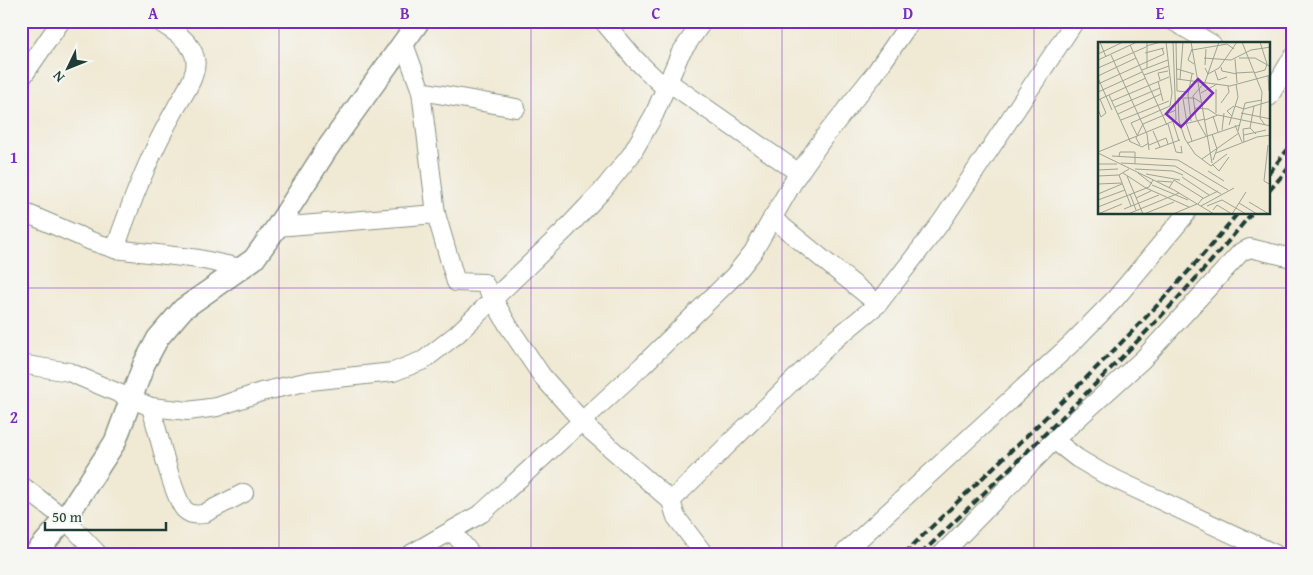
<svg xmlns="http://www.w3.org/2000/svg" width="1313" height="575" font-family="'Gentium Book Plus',serif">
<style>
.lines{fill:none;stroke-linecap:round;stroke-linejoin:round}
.minor-casing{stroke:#889384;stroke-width:20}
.tertiary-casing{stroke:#889384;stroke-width:24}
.minor{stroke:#fff;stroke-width:18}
.tertiary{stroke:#fff;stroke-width:21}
.rail{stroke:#1f3d34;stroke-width:4;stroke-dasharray:8 4;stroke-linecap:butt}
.grid{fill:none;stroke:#7b2cbf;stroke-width:1;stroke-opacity:0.55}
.inset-road{fill:none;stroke:#9ca494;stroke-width:1}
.view{fill:#7b2cbf;fill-opacity:0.15;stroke:#7b2cbf;stroke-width:2.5}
.inset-edge{fill:none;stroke:#1f3d34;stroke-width:2.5}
.neatline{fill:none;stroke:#7b2cbf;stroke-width:2}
.grid-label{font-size:16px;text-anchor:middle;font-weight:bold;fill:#7b2cbf}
</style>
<rect width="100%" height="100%" fill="#f6f6f2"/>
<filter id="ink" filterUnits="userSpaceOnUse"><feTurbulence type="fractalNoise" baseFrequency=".02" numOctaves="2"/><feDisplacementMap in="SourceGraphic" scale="10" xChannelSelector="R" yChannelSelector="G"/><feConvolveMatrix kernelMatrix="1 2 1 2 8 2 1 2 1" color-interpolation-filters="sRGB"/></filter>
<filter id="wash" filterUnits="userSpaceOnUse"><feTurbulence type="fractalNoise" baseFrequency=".0096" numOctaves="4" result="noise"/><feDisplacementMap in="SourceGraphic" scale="20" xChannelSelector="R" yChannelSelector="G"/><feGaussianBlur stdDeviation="1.12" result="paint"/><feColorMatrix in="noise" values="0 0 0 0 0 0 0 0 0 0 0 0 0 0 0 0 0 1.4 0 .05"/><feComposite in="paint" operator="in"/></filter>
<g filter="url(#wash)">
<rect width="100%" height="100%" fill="#f0e9d4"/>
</g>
<g filter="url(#ink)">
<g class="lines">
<defs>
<g id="minor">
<path d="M603,21L635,59L664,87"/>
<path d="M1173,21L1212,44"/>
<path d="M404,44L421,91L436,214L456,282L484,283L509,327L542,376L589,429L671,501L676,517L704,554"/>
<path d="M21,79L61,21"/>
<path d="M667,81L799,173"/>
<path d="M421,91L516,108"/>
<path d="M1269,97L1292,58"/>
<path d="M21,211L91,241L115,249L199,259L241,268"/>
<path d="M772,218L878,304"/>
<path d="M277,227L436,214"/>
<path d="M115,249C132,200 150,153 176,108C183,95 199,74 195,58C191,40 173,31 158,21"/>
<path d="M21,364L69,372L151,407L188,411L217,407L261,392L310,381L393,372L424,360L457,334L565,230L602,191L631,155L654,115L680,54L703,21"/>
<path d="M151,407C157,428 173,498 185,510C190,515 197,515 203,514L244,493"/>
<path d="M1054,440L1077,458L1104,474L1275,554"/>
<path d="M21,485L65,519L98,554"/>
<path d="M671,501L833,341L878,304L942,221L1075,21"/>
<path d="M452,531L471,554"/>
<path d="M411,554L482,513L642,366L734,276L753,252L796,177L824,137L873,76L911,21"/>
<path d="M843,554L1072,343L1115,299L1186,214"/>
<path d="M942,554L1054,440L1143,359L1241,252L1250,248L1292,258"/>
</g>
<path id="tertiary" d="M35,554L65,519L115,442L144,364L158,338L183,309L254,259L277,227L327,149L419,21"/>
</defs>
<use href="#minor" class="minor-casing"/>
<use href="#tertiary" class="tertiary-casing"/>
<use href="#minor" class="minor"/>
<use href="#tertiary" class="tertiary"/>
<g class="rail">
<path d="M1269,173L1292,144"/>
<path d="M1269,191L1292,164"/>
<path d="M904,554C1016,443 1139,336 1237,214"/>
<path d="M921,554C1034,444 1151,336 1251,214"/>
</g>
</g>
</g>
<path class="grid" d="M279,21V554M531,21V554M782,21V554M1034,21V554M21,288H1292"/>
<g transform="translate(1098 42)">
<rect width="172" height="172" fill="#f0e9d4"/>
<path class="inset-road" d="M2,0L8,15M49,0V26M78,0L79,49L90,50M93,0L114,121M144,0L164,50L162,76L167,83M32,3L69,83M48,4L63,0M94,7L90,18L96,22M94,8L129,2L136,7M47,11L66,6M0,12L25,0M13,13L49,92L51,108M106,16L133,18L153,8L173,5M141,16H157L173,25M137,17L139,41M0,18L39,0M107,23L108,7M123,25L124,29L139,32M0,26L48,5M107,26L110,32L121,26L139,0M79,27L96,32M44,28L70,18M117,29L120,38L129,35M138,31L156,30M156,31L167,28L169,22L162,0M46,33L71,24M170,33L171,49M0,34L38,16M0,36L14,68M79,37L132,44L173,33M82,37L85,0M62,38L60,31L70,29M60,39L65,59M0,42L66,12L64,6M0,50L44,30M103,51L119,42M11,53L32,99M85,57L89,81M0,58L48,36M14,59L71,35M104,61L96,56H80L81,79L87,97L97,112L113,124L129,112M123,61L131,50L130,44M137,64L146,67L173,59M17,65L62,46M96,66L110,67L119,73M0,67L3,75L8,71L2,57M118,71V47M143,71L173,77M20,72L63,52M115,74L120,90M134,74L129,69L136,64M23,78L71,59M107,78L120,73L173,84M93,79L90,53L94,32M75,80L81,99M88,81L94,99M70,82L78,110L84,111L83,104M82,83L107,77M131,83L140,55L138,42M137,83L144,100M152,86L156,64M124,88L126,71M55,89L62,105M140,89L147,61L164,58M114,92L119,107L115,118M39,93L33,81L72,64L74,51L68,0M146,93L168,88M108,94L98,76L95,54L107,40L121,0M31,99L44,105L51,101M146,100L145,87L152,86L158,92M89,101L142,83M42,103L38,96L45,82L78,68M51,103L68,96L70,102M170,103L166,139L173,143M57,107L82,98M0,110L78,78L75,0M0,111L76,148L116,172M118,111L159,95L173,93M14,114L80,118L130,148M21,114L22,110H37V122M104,117L141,91M23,121L77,124L123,152M0,122H19M114,122L121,129L131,115M37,127L75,129L85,133M0,128L20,127M110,129L126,139M25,131L48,146M40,131L54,142M48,132L82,138M21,133L33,164M0,134L21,133L31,127M29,134L45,172M84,135L111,153M59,139L74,140M0,142L24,141M54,143L90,158M48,146L91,165M71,146L76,138L105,156M0,152L24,142M32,152L38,168M38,156L53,149M0,158L27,148M151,160L171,172M141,161L159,172M100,162L104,157L120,149M103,164L136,146M109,164L124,158L148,172M0,165L51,145L55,138M26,167L61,153M115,168L119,163L134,172M0,172L24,162M30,172L81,151M46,172L76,160M75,172L99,162M134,172L148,150"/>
<path class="view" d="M100,37L115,51L83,85L68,72Z"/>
<rect width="172" height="172" class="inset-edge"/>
</g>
<rect width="1313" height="575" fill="none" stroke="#f6f6f2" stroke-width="55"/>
<g transform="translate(68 68) rotate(227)" stroke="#f6f6f2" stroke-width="4" paint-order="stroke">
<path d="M0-4L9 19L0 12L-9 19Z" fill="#1f3d34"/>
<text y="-8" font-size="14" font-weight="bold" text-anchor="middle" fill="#1f3d34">N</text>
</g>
<path d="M45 522v8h121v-8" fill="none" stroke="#1f3d34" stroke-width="2.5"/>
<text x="52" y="522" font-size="15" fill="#1f3d34" stroke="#f6f6f2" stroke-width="4" paint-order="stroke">50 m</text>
<rect x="28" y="28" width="1258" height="520" class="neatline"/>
<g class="grid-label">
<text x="153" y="19">A</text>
<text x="405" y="19">B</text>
<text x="656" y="19">C</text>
<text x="908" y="19">D</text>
<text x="1160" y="19">E</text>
<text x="14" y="163">1</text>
<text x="14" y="423">2</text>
</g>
</svg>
